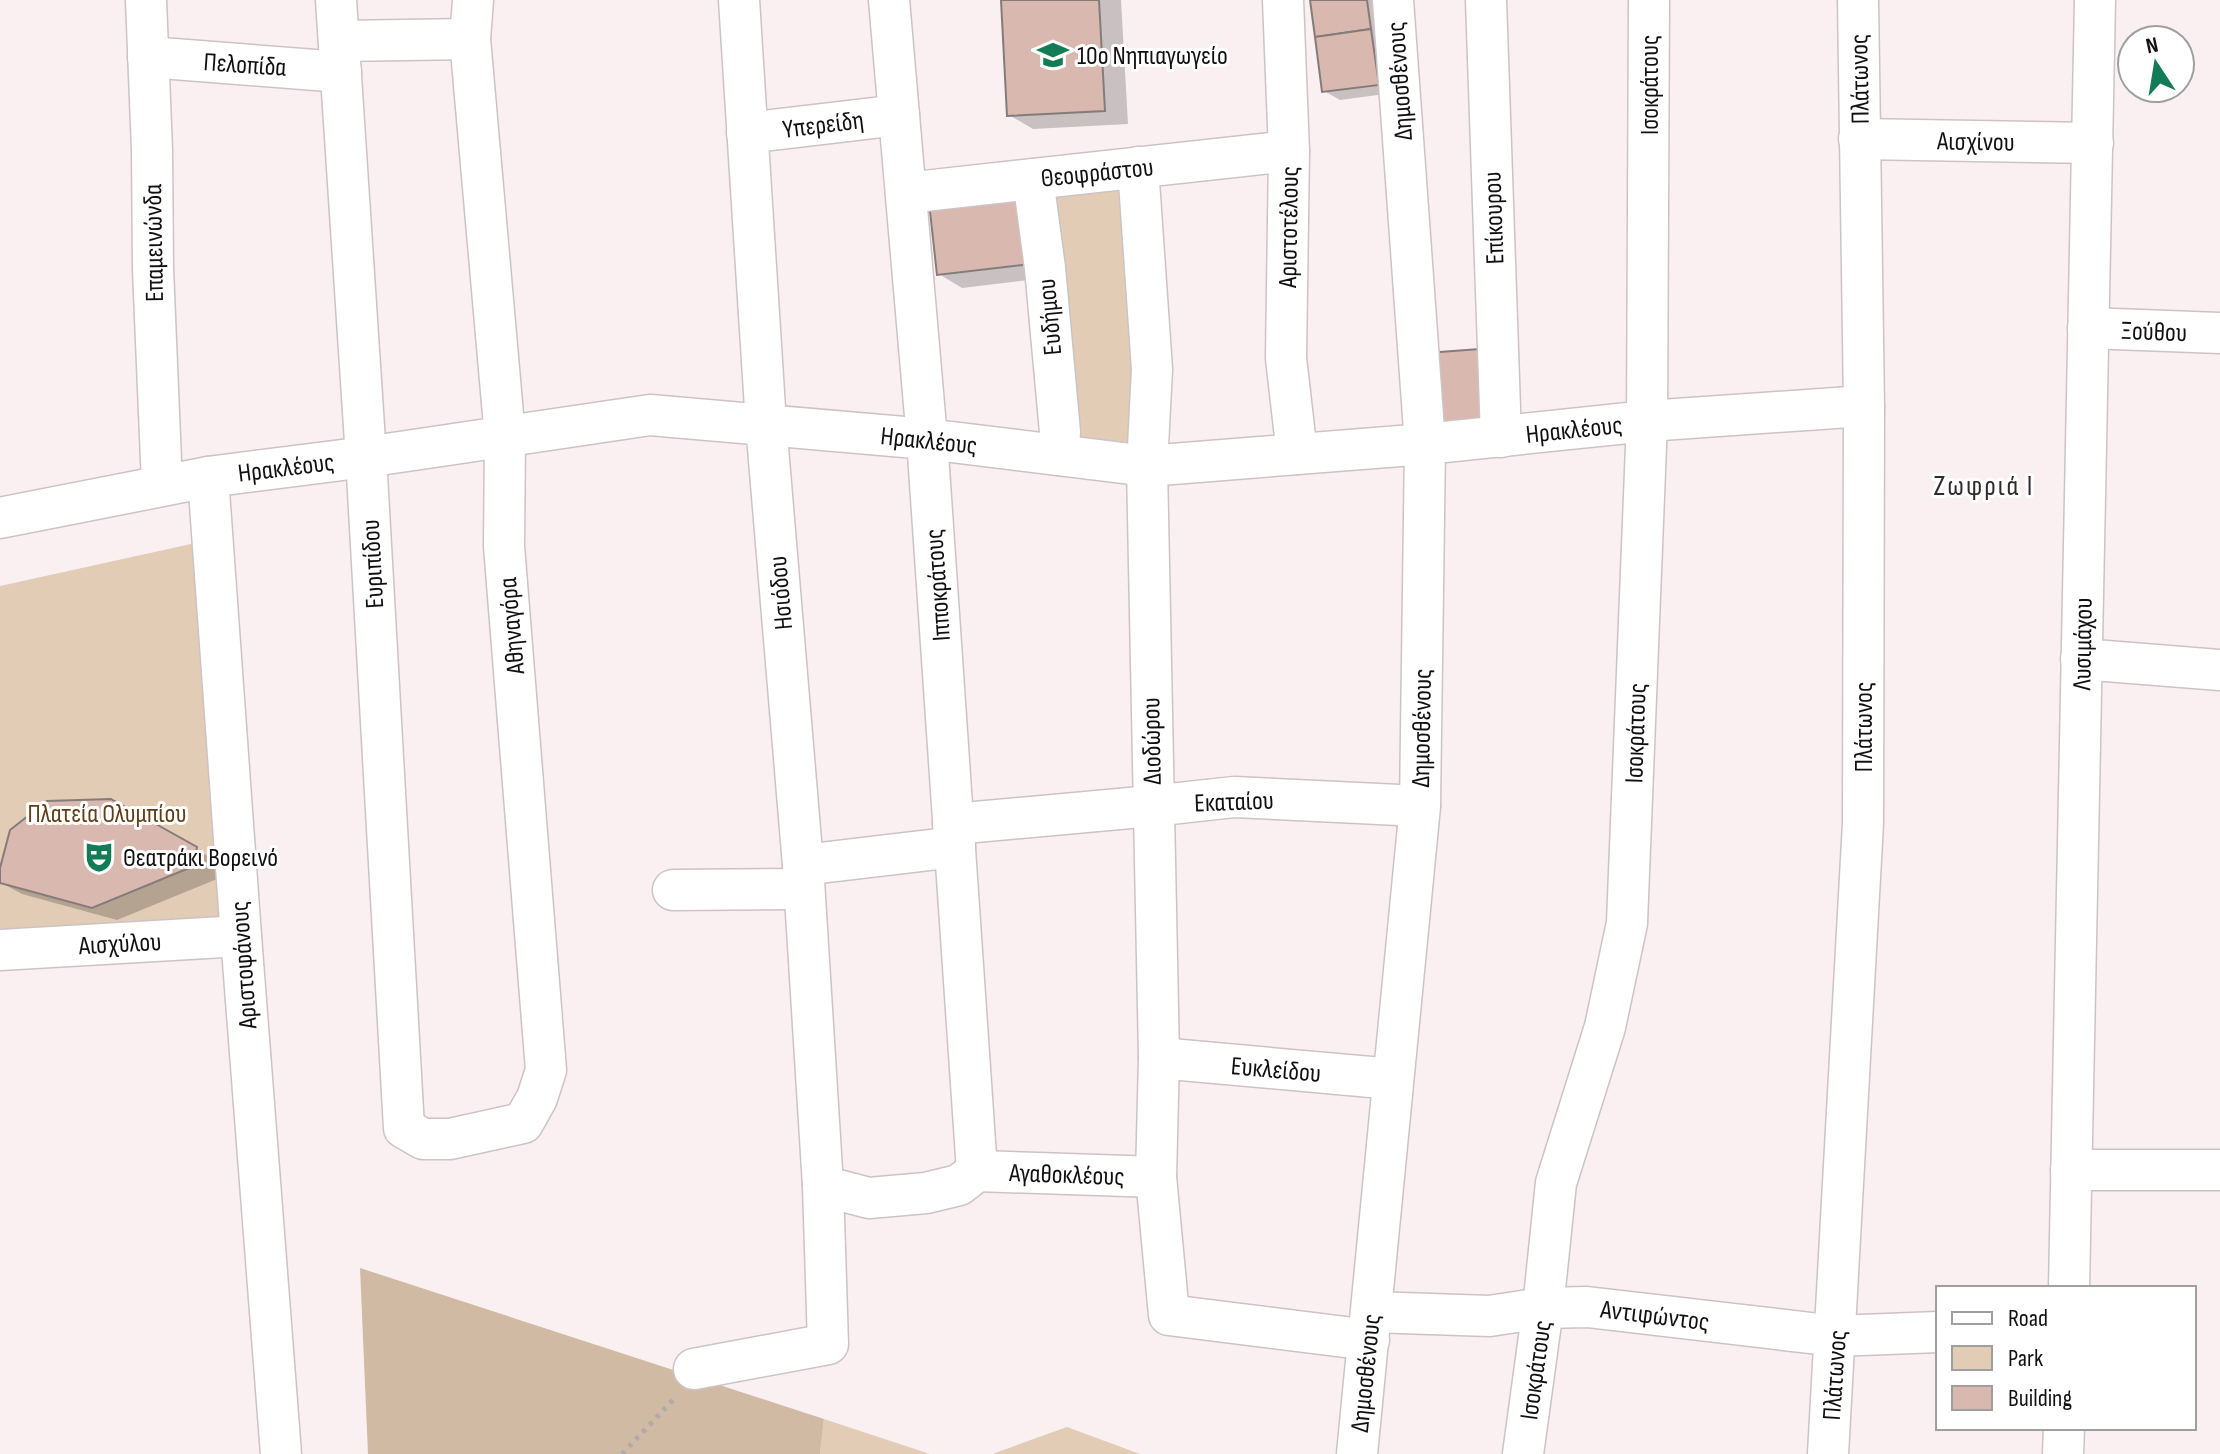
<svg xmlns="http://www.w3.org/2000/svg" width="2220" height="1454" font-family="'Sofia Sans Condensed',sans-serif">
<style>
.green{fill:#e2ccb5}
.forest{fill:#d0baa3}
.shadow{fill:#0003}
.building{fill:#d9b8af;stroke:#857c7a;stroke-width:2}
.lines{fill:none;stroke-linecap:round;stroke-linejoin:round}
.minor-casing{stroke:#cdc3c5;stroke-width:43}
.path{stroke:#b1aaab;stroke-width:5;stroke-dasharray:4 6;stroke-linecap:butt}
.minor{stroke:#fff;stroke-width:40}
.labels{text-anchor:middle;stroke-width:6;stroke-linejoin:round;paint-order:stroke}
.poi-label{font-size:26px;fill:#120f10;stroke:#fff;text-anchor:start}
.street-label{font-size:26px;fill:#120f10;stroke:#fff}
.park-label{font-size:26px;fill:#603f18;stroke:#fff}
.neighbourhood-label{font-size:28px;letter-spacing:2px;fill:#322a2b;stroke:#fff}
</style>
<rect width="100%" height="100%" fill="#faf0f2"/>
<g class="green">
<path d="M1138,167L1147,466L1058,455L1033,179Z"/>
<path d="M200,542L220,917L0,931V586Z"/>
<path d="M824,1419L930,1454H820Z"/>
<path d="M1067,1427L1140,1454H992Z"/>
</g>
<path class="forest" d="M360,1268L824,1419L820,1454H368Z"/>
<g class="shadow">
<path d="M1003,0H1121L1128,124L1033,129L1009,115Z"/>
<path d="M1312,0H1381L1393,93L1340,100L1324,91Z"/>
<path d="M930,195L1062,276L962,288L939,274Z"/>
<path d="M110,801L220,863L217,879L117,920L22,894L0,882V876Z"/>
</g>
<g class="building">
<path d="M1001,0H1099L1105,111L1007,116Z"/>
<path d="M1310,0H1367L1371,29L1315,37Z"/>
<path d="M1371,29L1379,85L1322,92L1315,37Z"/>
<path d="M1030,181L1039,263L937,275L928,193Z"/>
<path d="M1479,349L1486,426L1435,430L1427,353Z"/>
<path d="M111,799L197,847L194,866L92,908L0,883V868L10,830L47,801Z"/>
</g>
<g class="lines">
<defs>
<g id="minor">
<path d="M146,0L152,150L153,269L162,485"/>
<path d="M336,0L366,457L404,1128L423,1139H450L523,1123L537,1098L546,1070L504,546L505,437L470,39L473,0"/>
<path d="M889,0L927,439L977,1171"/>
<path d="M1283,0L1289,151L1286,358L1297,454"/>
<path d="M1486,0L1501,437"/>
<path d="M339,41L470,39"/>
<path d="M148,57L341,72"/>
<path d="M747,133L899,115"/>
<path d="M1859,139L2093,143"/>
<path d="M1138,167L1152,369L1147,466L1159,1058L1156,1177L1169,1315L1369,1340"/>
<path d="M1033,179L1045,268L1060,432L1058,455"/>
<path d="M906,193L1289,151"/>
<path d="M2088,328L2220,333"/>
<path d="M208,477L241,936L281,1454"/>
<path d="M0,518L208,477L366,457L650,415L927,439L1147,466L1425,444L1647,421L1864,406"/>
<path d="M2081,659L2220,670"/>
<path d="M953,824L1152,806L1234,797L1420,806"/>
<path d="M803,865L955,847"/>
<path d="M673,890L804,889"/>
<path d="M0,950L241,936"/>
<path d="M1159,1058L1393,1079"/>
<path d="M2071,1170H2220"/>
<path d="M977,1171L1156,1177"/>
<path d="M823,1186L869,1198L926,1193L959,1185L977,1171"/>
<path d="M2069,1288L2095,0"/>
<path d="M1372,1312L1489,1316L1543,1308L1587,1307L1836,1336L1938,1332"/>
<path d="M694,1369L828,1344L823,1186L803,865L766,424L739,0"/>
<path d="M1357,1454L1420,806L1425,444L1393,0"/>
<path d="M1523,1454L1543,1308L1556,1183L1605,1027L1627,923L1647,421L1649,0"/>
<path d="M1828,1454L1863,823L1864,406L1858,0"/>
<path d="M2063,1454L2064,1428"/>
</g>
</defs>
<use href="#minor" class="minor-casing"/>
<path class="path" d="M622,1454L673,1400"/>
<use href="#minor" class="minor"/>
</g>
<defs>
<symbol id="school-bare" viewBox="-9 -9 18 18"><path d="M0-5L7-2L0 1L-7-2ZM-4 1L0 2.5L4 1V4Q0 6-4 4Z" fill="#127c57" stroke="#fff" stroke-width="2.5" paint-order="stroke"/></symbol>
<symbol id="theatre-bare" viewBox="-9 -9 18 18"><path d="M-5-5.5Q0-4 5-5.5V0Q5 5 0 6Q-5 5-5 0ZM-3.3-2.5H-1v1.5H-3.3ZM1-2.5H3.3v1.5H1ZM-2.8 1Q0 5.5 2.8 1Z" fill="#127c57" stroke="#fff" stroke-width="2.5" paint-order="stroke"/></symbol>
</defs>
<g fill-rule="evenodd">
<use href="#school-bare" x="1031" y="33" width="44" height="44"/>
<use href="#theatre-bare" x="77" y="835" width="44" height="44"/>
</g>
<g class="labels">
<g class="poi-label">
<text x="1077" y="64">10ο Νηπιαγωγείο</text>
<text x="123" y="866">Θεατράκι Βορεινό</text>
</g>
<g class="street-label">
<text transform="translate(245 64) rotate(4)" y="9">Πελοπίδα</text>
<text transform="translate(1859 79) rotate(-91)" y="9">Πλάτωνος</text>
<text transform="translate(1399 81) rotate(-94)" y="9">Δημοσθένους</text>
<text transform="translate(1649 85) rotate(-90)" y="9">Ισοκράτους</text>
<text transform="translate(823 124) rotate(-7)" y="9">Υπερείδη</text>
<text transform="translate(1976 141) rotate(1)" y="9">Αισχίνου</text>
<text transform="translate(1097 172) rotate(-6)" y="9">Θεοφράστου</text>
<text transform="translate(1493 218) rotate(-92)" y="9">Επίκουρου</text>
<text transform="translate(1288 227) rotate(-89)" y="9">Αριστοτέλους</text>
<text transform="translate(153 243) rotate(-91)" y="9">Επαμεινώνδα</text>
<text transform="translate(1049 317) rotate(-95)" y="9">Ευδήμου</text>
<text transform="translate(2154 331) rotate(2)" y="9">Ξούθου</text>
<text transform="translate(1574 429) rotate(-6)" y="9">Ηρακλέους</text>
<text transform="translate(929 440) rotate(6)" y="9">Ηρακλέους</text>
<text transform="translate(286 467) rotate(-7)" y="9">Ηρακλέους</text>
<text transform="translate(372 564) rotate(-93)" y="9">Ευριπίδου</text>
<text transform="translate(937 585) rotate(-94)" y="9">Ιπποκράτους</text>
<text transform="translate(780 593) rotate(-95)" y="9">Ησιόδου</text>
<text transform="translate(511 626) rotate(-95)" y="9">Αθηναγόρα</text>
<text transform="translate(2082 644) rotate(-89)" y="9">Λυσιμάχου</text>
<text transform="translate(1863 727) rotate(-90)" y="9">Πλάτωνος</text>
<text transform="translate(1421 728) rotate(-89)" y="9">Δημοσθένους</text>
<text transform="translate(1635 733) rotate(-88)" y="9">Ισοκράτους</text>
<text transform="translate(1151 741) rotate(-91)" y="9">Διοδώρου</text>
<text transform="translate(1234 801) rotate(-2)" y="9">Εκαταίου</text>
<text transform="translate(120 943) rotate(-3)" y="9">Αισχύλου</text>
<text transform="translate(243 965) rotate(-94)" y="9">Αριστοφάνους</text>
<text transform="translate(1276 1069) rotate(5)" y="9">Ευκλείδου</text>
<text transform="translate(1067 1174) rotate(2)" y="9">Αγαθοκλέους</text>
<text transform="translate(1655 1315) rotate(7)" y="9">Αντιφώντος</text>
<text transform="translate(1535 1370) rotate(-82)" y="9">Ισοκράτους</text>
<text transform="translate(1365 1373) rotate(-84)" y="9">Δημοσθένους</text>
<text transform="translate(1834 1375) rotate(-86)" y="9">Πλάτωνος</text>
</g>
<g class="park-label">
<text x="107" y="822">Πλατεία Ολυμπίου</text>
</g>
<g class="neighbourhood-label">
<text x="1984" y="495">Ζωφριά Ι</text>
</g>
</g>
<rect x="1936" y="1286" width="260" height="144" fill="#ffffff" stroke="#a09f9f" stroke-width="2"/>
<rect x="1952" y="1312" width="40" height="12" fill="#ffffff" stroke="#a09f9f" stroke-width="2"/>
<text x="2008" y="1326" font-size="24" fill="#120f10">Road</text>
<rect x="1952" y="1346" width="40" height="24" fill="#e2ccb5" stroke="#a09f9f" stroke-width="2"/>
<text x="2008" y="1366" font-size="24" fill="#120f10">Park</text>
<rect x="1952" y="1386" width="40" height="24" fill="#d9b8af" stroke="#a09f9f" stroke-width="2"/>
<text x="2008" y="1406" font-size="24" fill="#120f10">Building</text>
<g transform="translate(2156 64) rotate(348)"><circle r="38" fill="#ffffff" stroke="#a09f9f" stroke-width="2"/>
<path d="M0-6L14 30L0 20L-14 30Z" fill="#127c57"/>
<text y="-12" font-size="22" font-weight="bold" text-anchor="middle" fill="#120f10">N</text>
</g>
</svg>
